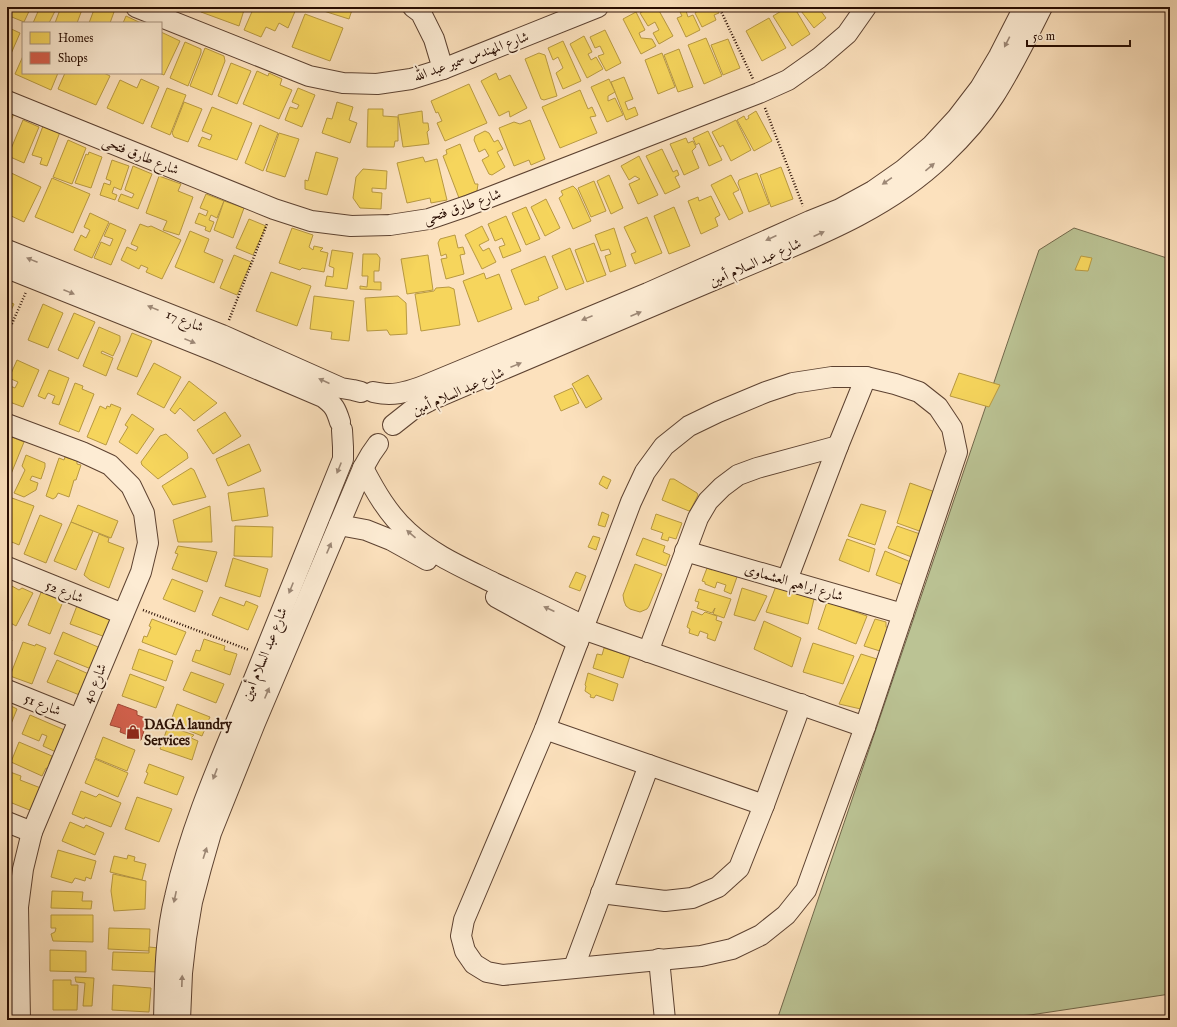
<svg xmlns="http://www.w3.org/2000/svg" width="1177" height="1027" font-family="'IM FELL English',Amiri,serif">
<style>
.green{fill:#bbc394;stroke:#72684b}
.homes{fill:#f6d55c;stroke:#b89941}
.shops{fill:#d6604d;stroke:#a24736}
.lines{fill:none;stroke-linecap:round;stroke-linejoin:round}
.minor-casing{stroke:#5d4231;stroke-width:22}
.path{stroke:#280d02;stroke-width:2.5;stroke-dasharray:1 2;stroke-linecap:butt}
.minor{stroke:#fdecd4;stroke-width:20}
.oneway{fill:#9d8876}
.labels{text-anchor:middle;stroke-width:4;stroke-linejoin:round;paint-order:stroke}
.street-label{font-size:14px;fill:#280d02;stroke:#fdecd4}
.poi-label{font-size:14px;font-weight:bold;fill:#280d02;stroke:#fdecd4;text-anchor:start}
</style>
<rect width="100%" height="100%" fill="#fce1bd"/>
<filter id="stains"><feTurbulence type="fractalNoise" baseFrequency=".005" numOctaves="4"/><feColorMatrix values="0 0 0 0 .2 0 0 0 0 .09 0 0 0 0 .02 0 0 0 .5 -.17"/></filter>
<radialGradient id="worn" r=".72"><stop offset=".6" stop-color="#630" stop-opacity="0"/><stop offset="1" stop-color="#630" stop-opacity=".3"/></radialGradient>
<path class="green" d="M1074,228L1170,259V994L1030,1015L972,1020H777L1039,250Z"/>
<g class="homes">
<path d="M9,7H31L24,22L7,15Z"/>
<path d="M40,7H57L49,23H33Z"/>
<path d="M61,7H83L77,23H55Z"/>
<path d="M95,7H101L114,12L110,23H89Z"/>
<path d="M179,7H192L190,12Z"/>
<path d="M202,7H245L239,26L201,12Z"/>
<path d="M254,7H291L296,9L288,28L279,23L275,31L266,27L261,37L244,30Z"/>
<path d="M311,7H353L349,19Z"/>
<path d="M651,7H657L673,36L659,44L653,33L659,30L655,22L648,26L640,13Z"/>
<path d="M671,7H688L689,9L686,11L688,17L693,15L700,30L686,37L677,18L682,16L678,8L673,11Z"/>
<path d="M697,7H716L719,13L714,15L716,20L702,27L695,13L699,10Z"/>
<path d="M788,7H794L810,34L792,46L773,16Z"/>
<path d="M798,7H818L826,18L814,28Z"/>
<path d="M636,12L645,30L639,33L641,38L652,39L656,46L641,54L623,19Z"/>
<path d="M305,14L343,28L330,61L292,47Z"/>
<path d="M126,16L141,23H123Z"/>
<path d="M769,18L786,48L762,61L746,31Z"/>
<path d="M7,27L20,33L7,63Z"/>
<path d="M605,30L621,63L606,71L598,56L604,54L600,46L595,48L590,37Z"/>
<path d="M161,32L180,41L164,75L159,73H161Z"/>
<path d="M584,36L592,52L588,54L591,60L596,57L603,69L587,78L570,44Z"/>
<path d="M706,38L722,76L704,84L688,45Z"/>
<path d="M728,39L740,68L723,75L711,45Z"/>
<path d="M563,41L581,81L563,89L556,73L563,68L558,57L553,60L548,48Z"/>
<path d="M185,42L201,49V53L188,86L170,78Z"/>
<path d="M205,48L224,56L225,61L212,95L190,86Z"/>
<path d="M679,49L693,87L678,92L664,55Z"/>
<path d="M539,53L545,55L557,96L544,100L541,99L525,59Z"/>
<path d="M662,53L675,87L658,94L645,60Z"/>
<path d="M23,56V73H58L51,90L15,74Z"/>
<path d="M231,63L251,71L237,104L218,96Z"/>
<path d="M257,71L268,76L269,73L282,79L280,85L292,90L279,119L243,104Z"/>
<path d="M65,73H104L110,76L96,105L58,89Z"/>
<path d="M496,73L499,80L510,75L527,108L510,117L509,111L499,116L481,81Z"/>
<path d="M624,77L633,99L625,102L628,110L635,107L638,115L626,120L611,82Z"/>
<path d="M141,79L159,87L143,124L107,108L120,80L137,88Z"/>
<path d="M609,79L615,92L608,96V101L615,98L623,115L607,122L591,87Z"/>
<path d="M469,84L487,123L445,141L437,123L442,121L438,112L436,113L431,101Z"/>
<path d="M167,88L186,95L170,135L151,127Z"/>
<path d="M298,88L315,95L302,127L285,120L290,107L297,109L299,105L292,102Z"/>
<path d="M580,90L588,109L592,107L596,116L590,117L597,133L560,148L542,107Z"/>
<path d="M184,102L202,109L188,142L174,137L172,133Z"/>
<path d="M337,102L353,107L349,120L357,123L350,143L322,133L327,118L332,119Z"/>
<path d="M212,107L252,123L237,160L198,146L202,137L210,140L212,135L202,131Z"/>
<path d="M368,109H383V116L398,117V141H395L394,147H367Z"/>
<path d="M7,110L14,113L7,131Z"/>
<path d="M422,111L423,123H428L429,130L427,132L429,144L403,147L398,115Z"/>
<path d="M756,111L772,141L754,151L737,120L744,116L746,120L749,118L748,116Z"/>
<path d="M23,120L39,127L24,163L8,156Z"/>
<path d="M530,120L545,159L531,165L529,160L514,166L499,128L514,122L520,124Z"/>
<path d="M736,120L751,150L731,161L723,145L720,147L712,132Z"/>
<path d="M260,125L278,133L263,171L245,163Z"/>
<path d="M43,126L60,132L47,166L40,164L42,158L32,155Z"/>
<path d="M485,131L489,133L494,142L498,140L503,149L497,152L505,167L492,175L489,174L482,160L489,156L485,149L479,152L474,140L475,136Z"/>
<path d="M708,131L722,160L709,166L699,143L696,145L693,138Z"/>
<path d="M279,133L299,139L285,177L266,171Z"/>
<path d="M686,138L688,143L693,141L696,147L692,151L699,168L684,175L670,144Z"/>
<path d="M68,140L86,148L72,184L53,177Z"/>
<path d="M460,144L475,184H478L477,191L459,198L443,156L447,154L446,150Z"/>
<path d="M662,149L673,172L677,170L679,175L675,177L680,187L665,194L646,156Z"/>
<path d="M89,152L102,157L91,188L75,183L86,154L88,155Z"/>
<path d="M316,152L338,158L327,195L305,189V180L308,181Z"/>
<path d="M639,156L658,195L638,204L629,184L640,179L635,176L629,180L621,166Z"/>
<path d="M423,157L425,162L437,159L447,200L431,203L430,198L407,203L397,163Z"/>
<path d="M112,160L129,166L121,190L114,187L112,193L117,195L115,200L100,195L104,183L110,185L111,181L106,179Z"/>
<path d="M133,166L152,174L138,209L118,201L121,194L132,198L134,194L125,190V189Z"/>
<path d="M781,167L793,199L771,207L760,175Z"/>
<path d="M363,169L387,171L386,189L372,188V192L382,193L381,209L360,208L353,198L356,177Z"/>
<path d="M7,171L41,187L24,222L7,214Z"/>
<path d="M757,173L769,204L749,212L738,183L739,180Z"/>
<path d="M609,175L623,208L611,214L597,181Z"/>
<path d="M731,175L739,190L733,193L743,213L729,220L711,185Z"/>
<path d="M159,176L181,184L178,191L193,197L179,235L163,230L167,221L146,213Z"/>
<path d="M52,178L90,194L73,233L35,217Z"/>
<path d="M594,181L606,211L591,217L578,188Z"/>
<path d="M573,186L577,190L591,221L573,229L559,198L563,195L561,191Z"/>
<path d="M206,194L224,201L217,218L211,215L209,220L214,222L210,232L205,230L206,227L195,223L199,213L206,216L208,211L200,208Z"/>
<path d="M711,196L720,215L715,218L718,226L701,234L688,201L698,197L699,201Z"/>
<path d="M546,199L560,228L545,236L531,207Z"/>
<path d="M224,201L244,208L233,238L214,230Z"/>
<path d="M526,207L540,239L526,245L512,213Z"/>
<path d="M674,207L690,246L669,254L654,216Z"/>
<path d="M90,213L109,222L92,258L74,250L81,235L86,238L90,230L84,227Z"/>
<path d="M506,216L521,251L503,258L499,247L505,245L502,238L495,241L488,224Z"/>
<path d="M647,217L662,253L635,264L631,254L636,252L624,227Z"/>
<path d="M249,219L266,226L253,255L236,248Z"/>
<path d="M110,223L126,230L111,265L94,258L101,242L110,246L113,239L104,236Z"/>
<path d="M140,224L148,227L151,226L181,240L162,279L146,272L148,268L141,265L139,269L121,260L127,247L136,251L138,247L131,244Z"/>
<path d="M482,226L489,240L479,245L483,251L489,248L496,262L482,269L465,235Z"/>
<path d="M292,228L313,235L309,247L313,250L314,246L323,248L320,251L328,253L324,272L302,268L300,270L279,263Z"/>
<path d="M614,228L626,266L610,272L605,256L611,254L609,249L601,251L595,235Z"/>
<path d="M190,231L209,239L204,252L223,260L214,283L175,267Z"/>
<path d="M455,235L458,248L463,247L465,254L460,255L464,274L446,279L441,259L447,258L446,254L441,256L438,243L440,239Z"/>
<path d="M594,243L606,275L587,282L575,250Z"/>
<path d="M570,248L584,283L566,290L552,256Z"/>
<path d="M332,250L353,253L347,289L325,286L327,276L333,277L334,268L329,266Z"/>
<path d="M363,254H377L380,258L379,271H374V282H381V290L360,289V286L367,287L368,276H362Z"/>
<path d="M234,255L251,262L237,295L220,288Z"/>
<path d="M428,255L433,290L407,294L401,259Z"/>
<path d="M545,256L558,288L538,297L539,300L525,305L511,270Z"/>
<path d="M1081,256L1092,258L1088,271L1075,270Z"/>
<path d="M271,272L311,286L297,326L256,311Z"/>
<path d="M484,273L486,279L499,274L512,309L478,322L463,281Z"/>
<path d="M449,287L454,289L460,325L421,331L415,294L434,291L436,288Z"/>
<path d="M314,296L354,301L349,341L331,339L332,332L310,329Z"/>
<path d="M398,296L406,303L407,334L390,335L387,330L367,331L365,298Z"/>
<path d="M7,301L14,304L7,319Z"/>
<path d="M43,304L63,313L48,348L28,340Z"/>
<path d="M74,313L95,322L78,359L58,350Z"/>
<path d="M99,327L120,336V341L113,356L102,351L101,353L113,358L106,376L83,366Z"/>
<path d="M132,333L152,341L137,377L117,369Z"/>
<path d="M17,360L39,370L23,407L7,401L8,385L15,388L18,382L9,378Z"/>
<path d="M154,363L181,377L164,408L137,394Z"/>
<path d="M49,370L69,378L59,405L52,403L55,396L48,393L45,399L38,396Z"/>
<path d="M959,373L1000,385L989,407L950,396Z"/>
<path d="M588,375L602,399L586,408L572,384Z"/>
<path d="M189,381L217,403L194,421L180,408L175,414L170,410Z"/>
<path d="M75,383L83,386L82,389L94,394L79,432L59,424Z"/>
<path d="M572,388L579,403L561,411L554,396Z"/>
<path d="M111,404L121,408L106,445L87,437L100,406L106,409L107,406L110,407Z"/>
<path d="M225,412L241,436L213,454L197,430Z"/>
<path d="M132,414L154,429L137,454L119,442L128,427L125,425Z"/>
<path d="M166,434L187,453L188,458L158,479L142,465L141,462L160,436Z"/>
<path d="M7,435L24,442L9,479L7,478V457L9,454L7,453Z"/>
<path d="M249,444L261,471L228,486L216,459Z"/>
<path d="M26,455L45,463V467L41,479L32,476L30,480L38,483L36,490L24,497L14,493L25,470L22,466Z"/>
<path d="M65,457L77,461V464L81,465L76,480H74L69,497L58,493L56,497L53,499L46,496L59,458L64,460Z"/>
<path d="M191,468L194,470L206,497L173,505L162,486Z"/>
<path d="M603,476L611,480L607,489L599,484Z"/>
<path d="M670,479H674L697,493L698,495L691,509L689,511L662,500Z"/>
<path d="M910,483L938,493L925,533L897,523Z"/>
<path d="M264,488L268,516L232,521L228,493Z"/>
<path d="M12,498L34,506L19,545L7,540V510Z"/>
<path d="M861,504L886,511L875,545L848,536Z"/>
<path d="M78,505L118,521L111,538L71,522Z"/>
<path d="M210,506L212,542H178L173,520Z"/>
<path d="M602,512L609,515L605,527L598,525Z"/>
<path d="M656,514L682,523L676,539L669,537L668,541L661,539L663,533L651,529Z"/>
<path d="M40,515L62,524L46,563L24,554Z"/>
<path d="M71,522L93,531L76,570L54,561Z"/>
<path d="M235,526L273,527L272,557L234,556Z"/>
<path d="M897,526L923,535L917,559L888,548Z"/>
<path d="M99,534L109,538L108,542L124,548L109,588L90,580L84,575Z"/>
<path d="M593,536L600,538L596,550L588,547Z"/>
<path d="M643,538L665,546L663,552L670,555L666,566L636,555Z"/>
<path d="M847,539L875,549L869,572L839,560Z"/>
<path d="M178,546L217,552L207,582L172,569L178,554L175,553Z"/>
<path d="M885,551L913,563L906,586L876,575Z"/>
<path d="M233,558L268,569L260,597L225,586Z"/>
<path d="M635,564L662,574L649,606L647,609L640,612L630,609L626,606L624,601L623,595Z"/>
<path d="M714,566L738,574L731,594L724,591L726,585L717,582L715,588L705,584V582L702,581L707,568L712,570Z"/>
<path d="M576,572L586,576L580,591L569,587Z"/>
<path d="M172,579L203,591L195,612L163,599Z"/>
<path d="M10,585L19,590L22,588L33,593L16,626L7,621V592Z"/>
<path d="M776,586L814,599L808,624L766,612Z"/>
<path d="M742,588L767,596L755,621L734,615Z"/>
<path d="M699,589L731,599L724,618L713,614L715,608L712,613L697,608L699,602L695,601Z"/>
<path d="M42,590L64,599L50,634L28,625Z"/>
<path d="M220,597L244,606L246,601L258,606L248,630L212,615Z"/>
<path d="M827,602L867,616L856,644L818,629Z"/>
<path d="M78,603L114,620L108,638L70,624Z"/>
<path d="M692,611L702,615L705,612L717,616L716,620L722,622L715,641L707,638L708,634L700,631L698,636L689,633L690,629L687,627Z"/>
<path d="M152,619L186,632L176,655L142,642L144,636L147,637L151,627L149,626Z"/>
<path d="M875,619L886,622V627L890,629L883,652L864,646Z"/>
<path d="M764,621L801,638L792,667L754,649Z"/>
<path d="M63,632L105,650L96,671L54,654Z"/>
<path d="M7,637L12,640L7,652Z"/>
<path d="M204,639L225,646L224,650L237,654L230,675L192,661L196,650L200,651Z"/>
<path d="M23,642L35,646L36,644L46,648L32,684L10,676Z"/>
<path d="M813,643L854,656L843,684L803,672Z"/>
<path d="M604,648L630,656L623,678L593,668L597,654L602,655Z"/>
<path d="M139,649L173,661L166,681L132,669Z"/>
<path d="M861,654L877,659L865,710L839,704Z"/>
<path d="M57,660L91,675L82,696L47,682Z"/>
<path d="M191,672L224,684L216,703L183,690Z"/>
<path d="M588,673L618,684L613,701L596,695L594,698L590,697L591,695L585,691L586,686L585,685Z"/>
<path d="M130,674L164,687L156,708L122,696Z"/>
<path d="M7,704L17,709L11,724L7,722Z"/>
<path d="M177,704L210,717L202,736L170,723Z"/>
<path d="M30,715L67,731L58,753L43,746L47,736L42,734L39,741L22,734Z"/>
<path d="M168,726L194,735L191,738L198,741L192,760L160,749Z"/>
<path d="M103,737L135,750L127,771L95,758Z"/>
<path d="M19,742L52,756L49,764L53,766L51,770L46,768L42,776L11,762Z"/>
<path d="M95,759L128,773L118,797L85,783Z"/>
<path d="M149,764L184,777L177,795L144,783L148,773L146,772Z"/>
<path d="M10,772L21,776L20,780L46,790L37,813L7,801V780Z"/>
<path d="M81,791L96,797L99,794L121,803L111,827L85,817L84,819L72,814Z"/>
<path d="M137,797L172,809L159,842L125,829Z"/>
<path d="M70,822L84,828L86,825L104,833L95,855L62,841Z"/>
<path d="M58,850L96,861L91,879L86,877L85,881L75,878L72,883L51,877Z"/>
<path d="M128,855L135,857L134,861L146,864L142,880L110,872L114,856L127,859Z"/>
<path d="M113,874L146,881L145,909L114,911L111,891Z"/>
<path d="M52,891L83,892L82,901H92L91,909L51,908Z"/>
<path d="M51,915H93V942L53,941L51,934L55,932L56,928H51Z"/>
<path d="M109,928L150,929L149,951L108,949Z"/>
<path d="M149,947L159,948L158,972L112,970L113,952L149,953Z"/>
<path d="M50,950L86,951V972L50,971Z"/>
<path d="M75,977L94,978L92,1006H83L85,983L76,982Z"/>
<path d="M53,980H71V985H78L77,1010H53Z"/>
<path d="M113,985L151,988L149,1012L112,1010Z"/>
</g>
<path class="shops" d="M118,704L137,711V715L148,719L141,740L120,732L121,728L110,725Z"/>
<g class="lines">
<defs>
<g id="minor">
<path d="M136,7L309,76L343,83L377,84L411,79L443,69L598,7"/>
<path d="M413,7L421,13L434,39L443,69"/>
<path d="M7,101L274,209L311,221L351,226L390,225L429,219L467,206L759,93L788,80L819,58L847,34L866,7"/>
<path d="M7,250L222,335L341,388L353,390L361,392"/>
<path d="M7,268L217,352L323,397C334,405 336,409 340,422"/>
<path d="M832,377H866L895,384L919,392L938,407L952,428L957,452L865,727L806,890L786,915L761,935L732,949L701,956L503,975L487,972L474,964L465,951L461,936L464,920L545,729L631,502L645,472L664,446L689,426L718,412L766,392L793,383Z"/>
<path d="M373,392C378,393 383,394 389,394C404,394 419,388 433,382L648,293L810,221L840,209L873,191L903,170L932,145L957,118L980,88L999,56L1024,7"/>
<path d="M7,424L82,452L110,465L131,486L144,513L148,543L141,572L32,832L23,869L18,907L20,1020"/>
<path d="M393,425L412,410L433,399C532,358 631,316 730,273C804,241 884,213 943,156C962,138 980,118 994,96C1012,68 1027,37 1042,7"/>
<path d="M363,468C375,491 388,514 408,532C433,555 464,568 494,583C524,597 554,611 584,626"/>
<path d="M339,525L366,530L391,540L427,560"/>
<path d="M685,551L903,614"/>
<path d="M7,567L123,614"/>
<path d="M787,580L838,446L866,377"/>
<path d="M496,597L578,642"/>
<path d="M583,629L865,727"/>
<path d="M648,652L698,518L708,501L722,487L738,475L757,468L838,446"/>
<path d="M7,690L79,719"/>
<path d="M545,729L764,805"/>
<path d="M7,822L32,832"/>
<path d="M601,893L665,901L692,898L718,887L739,868L764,805L801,704"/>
<path d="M659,959L665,1020"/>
<path d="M574,967L649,765"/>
<path d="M164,1020C165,979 165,937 175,897C191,825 222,757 250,689C281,613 312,536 343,459V447L342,430"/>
<path d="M180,1020L182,973L186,938L192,902L201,868L211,833L255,723L363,468L371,454L378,444"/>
</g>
</defs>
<use href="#minor" class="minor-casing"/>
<g class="path">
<path d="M719,7L753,79"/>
<path d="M765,108L803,206"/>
<path d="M229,320L267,224"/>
<path d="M7,335L26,292"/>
<path d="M143,610L249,650"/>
</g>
<use href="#minor" class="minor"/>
</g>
<defs><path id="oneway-solid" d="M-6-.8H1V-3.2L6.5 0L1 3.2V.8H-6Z"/></defs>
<g class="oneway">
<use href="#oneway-solid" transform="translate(1007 42) rotate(117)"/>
<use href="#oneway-solid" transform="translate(930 167) rotate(-40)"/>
<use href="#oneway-solid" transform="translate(887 181) rotate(145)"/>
<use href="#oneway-solid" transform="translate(819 234) rotate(-24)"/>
<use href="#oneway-solid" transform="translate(771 238) rotate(156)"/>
<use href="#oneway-solid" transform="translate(32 260) rotate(-158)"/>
<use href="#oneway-solid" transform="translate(69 292) rotate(22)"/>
<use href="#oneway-solid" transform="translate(153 308) rotate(-158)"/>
<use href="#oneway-solid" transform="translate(636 314) rotate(-23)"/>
<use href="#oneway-solid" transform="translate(587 318) rotate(158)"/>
<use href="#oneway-solid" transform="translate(190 341) rotate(22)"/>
<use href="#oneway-solid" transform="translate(516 365) rotate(-22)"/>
<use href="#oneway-solid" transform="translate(324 381) rotate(-156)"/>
<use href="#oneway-solid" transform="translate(339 468) rotate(112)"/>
<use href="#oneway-solid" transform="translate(411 534) rotate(-139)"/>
<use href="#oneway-solid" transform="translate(329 548) rotate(-67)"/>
<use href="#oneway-solid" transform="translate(291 588) rotate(112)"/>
<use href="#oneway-solid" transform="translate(549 609) rotate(-155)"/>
<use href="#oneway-solid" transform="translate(267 693) rotate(-67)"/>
<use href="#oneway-solid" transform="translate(215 774) rotate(111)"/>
<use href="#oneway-solid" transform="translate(205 853) rotate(-72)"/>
<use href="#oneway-solid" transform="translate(175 897) rotate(102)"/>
<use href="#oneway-solid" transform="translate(182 981) rotate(-88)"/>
</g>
<defs>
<symbol id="shop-bare" viewBox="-9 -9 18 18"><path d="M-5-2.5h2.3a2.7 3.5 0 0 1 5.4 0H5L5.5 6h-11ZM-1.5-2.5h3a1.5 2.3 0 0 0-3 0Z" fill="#8f2418" stroke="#fdecd4" stroke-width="2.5" paint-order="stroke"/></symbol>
</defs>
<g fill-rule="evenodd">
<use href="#shop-bare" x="123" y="722" width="20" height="20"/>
</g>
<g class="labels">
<g class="street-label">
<text transform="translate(471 56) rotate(-20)" y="5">شارع المهندس سمير عبد الله</text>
<text transform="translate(141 155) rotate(22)" y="5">شارع طارق فتحى</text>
<text transform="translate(462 206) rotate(-19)" y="5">شارع طارق فتحى</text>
<text transform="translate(755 262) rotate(-24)" y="5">شارع عبد السلام أمين</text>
<text transform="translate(185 320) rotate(22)" y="5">شارع 17</text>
<text transform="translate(458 391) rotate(-24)" y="5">شارع عبد السلام أمين</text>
<text transform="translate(794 582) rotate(16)" y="5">شارع ابراهيم العشماوى</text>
<text transform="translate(65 591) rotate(22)" y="5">شارع 52</text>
<text transform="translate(264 654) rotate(-68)" y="5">شارع عبد السلام أمين</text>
<text transform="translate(94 683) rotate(-67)" y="5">شارع 40</text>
<text transform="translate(43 704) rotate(22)" y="5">شارع 51</text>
</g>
<g class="poi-label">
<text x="144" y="729">DAGA laundry<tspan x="144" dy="16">Services</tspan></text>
</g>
</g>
<rect width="1177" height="1027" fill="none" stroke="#fce1bd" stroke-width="24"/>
<rect x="8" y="8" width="1161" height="1011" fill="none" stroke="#280d02" stroke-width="2"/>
<rect x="12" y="12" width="1153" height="1003" fill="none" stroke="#280d02"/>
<rect x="22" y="22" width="140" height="52" fill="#fdecd4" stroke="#a89380"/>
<rect x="30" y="32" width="20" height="12" fill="#f6d55c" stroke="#a89380"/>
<text x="58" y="42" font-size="12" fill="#280d02">Homes</text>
<rect x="30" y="52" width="20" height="12" fill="#d6604d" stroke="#a89380"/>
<text x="58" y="62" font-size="12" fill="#280d02">Shops</text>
<path d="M1027 40v6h103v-6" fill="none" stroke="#280d02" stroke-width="2"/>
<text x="1033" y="40" font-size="12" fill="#280d02" stroke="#fdecd4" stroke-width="3" paint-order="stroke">50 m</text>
<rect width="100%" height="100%" filter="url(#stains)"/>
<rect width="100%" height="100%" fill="url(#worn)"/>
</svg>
